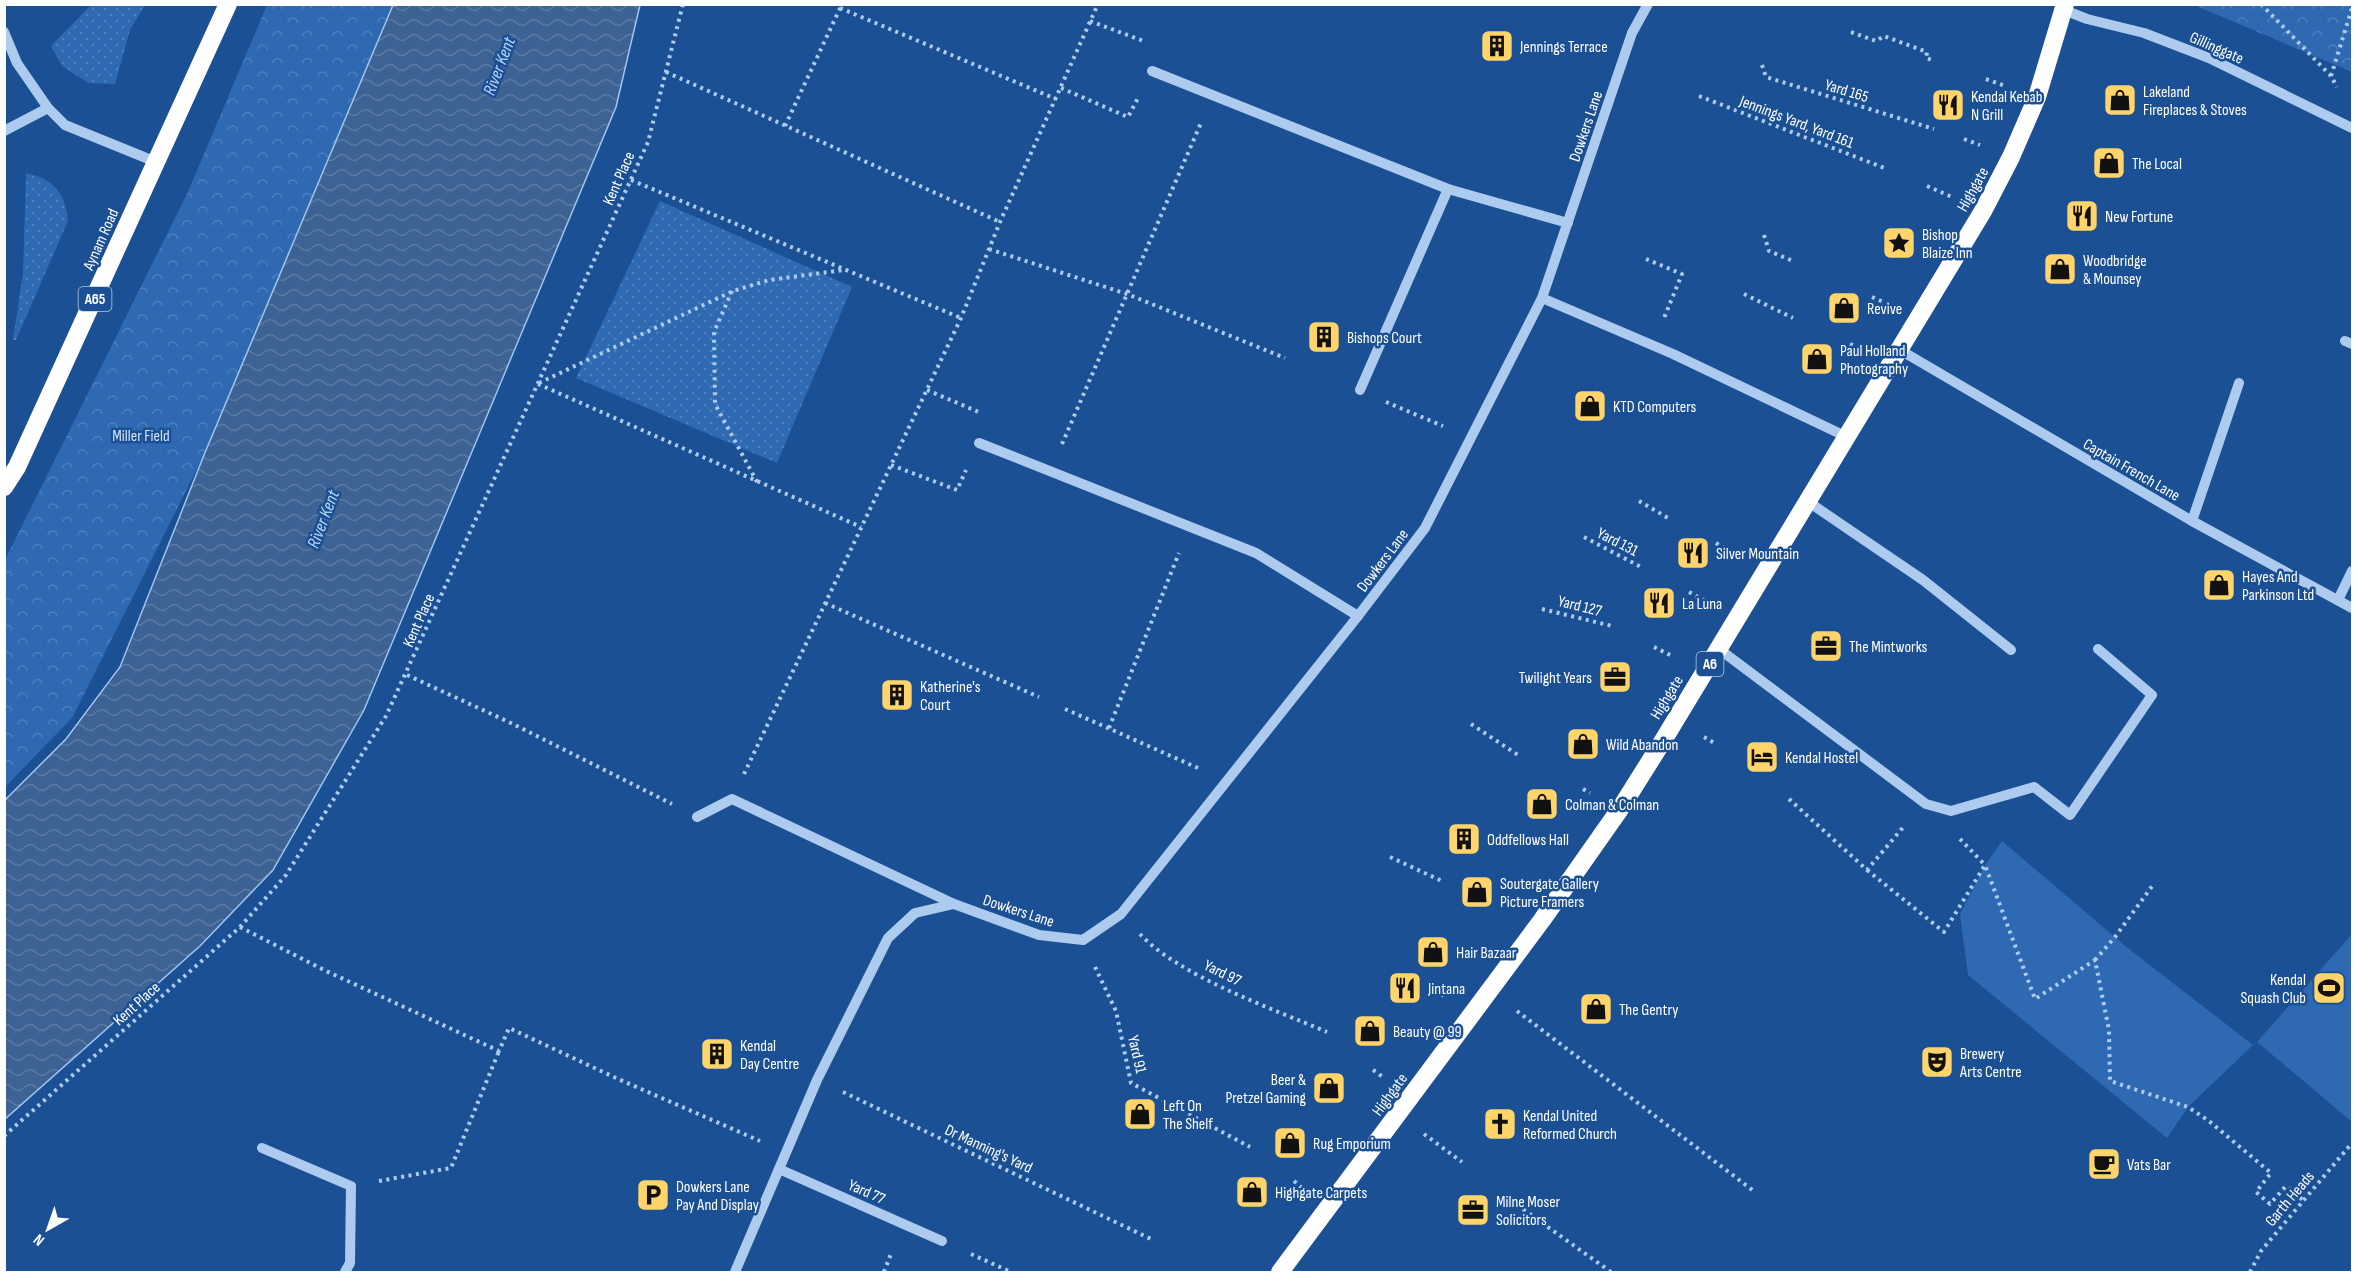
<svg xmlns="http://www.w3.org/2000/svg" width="2357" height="1277" font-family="'Sofia Sans Condensed',sans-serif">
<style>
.grass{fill:url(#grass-dots)}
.park{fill:url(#park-crowns)}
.garden{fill:#2e69b2}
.water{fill:url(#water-waves);stroke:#9fc5f1;stroke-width:1.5}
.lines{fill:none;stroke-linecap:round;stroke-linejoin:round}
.path{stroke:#accbef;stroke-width:4;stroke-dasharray:3 4.5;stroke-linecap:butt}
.minor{stroke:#accbef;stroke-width:10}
.highway{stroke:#fff;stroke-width:18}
.labels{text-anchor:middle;stroke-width:5;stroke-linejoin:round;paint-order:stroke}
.shield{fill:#1b5094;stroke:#bbcadf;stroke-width:1.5}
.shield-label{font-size:15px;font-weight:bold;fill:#fff}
.poi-label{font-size:16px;fill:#fff;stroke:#1b5094;text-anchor:start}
.street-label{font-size:16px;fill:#fff;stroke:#1b5094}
.park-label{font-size:16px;fill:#d3e5fb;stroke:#1b5094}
.water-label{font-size:18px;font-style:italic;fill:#b9d5f6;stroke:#1b5094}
</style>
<defs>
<pattern id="grass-dots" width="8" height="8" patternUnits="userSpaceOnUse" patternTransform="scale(1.5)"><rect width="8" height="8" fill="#2e69b2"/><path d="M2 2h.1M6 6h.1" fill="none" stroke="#4d80be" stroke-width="1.8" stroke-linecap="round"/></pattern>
<pattern id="park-crowns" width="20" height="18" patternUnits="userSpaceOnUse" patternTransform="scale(1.5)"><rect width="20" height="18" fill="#2e69b2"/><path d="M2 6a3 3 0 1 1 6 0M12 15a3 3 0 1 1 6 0" fill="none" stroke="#4d80be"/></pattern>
<pattern id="water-waves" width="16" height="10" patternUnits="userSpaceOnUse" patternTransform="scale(1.5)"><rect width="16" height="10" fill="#3d6394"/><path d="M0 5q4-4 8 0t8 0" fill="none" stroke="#5a7aa4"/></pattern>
</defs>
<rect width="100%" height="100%" fill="#1b5094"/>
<g class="grass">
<path d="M91,5H145L130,30L115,84L88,83L62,66L51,46Z"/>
<path d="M26,173C53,178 66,194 68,221L16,340H13L23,273Z"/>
<path d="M660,201L852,287L777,463L576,378Z"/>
</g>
<g class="park">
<path d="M267,5H393L204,455L72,718L5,787L4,562L187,194Z"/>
<path d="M2194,5H2352V72Z"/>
</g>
<g class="garden">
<path d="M2002,841L2129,949L2253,1045L2188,1107L2167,1138L1968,975L1960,914L1985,865Z"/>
<path d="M2352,934V1120L2351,1121L2257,1042Z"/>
</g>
<path class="water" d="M393,5H640L616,107L364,710L273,870L200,946L5,1119V800L66,739L120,667L204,455Z"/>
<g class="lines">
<g class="path">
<path d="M2261,4L2331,76L2337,87"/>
<path d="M840,8L1056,99"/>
<path d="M1090,21L1146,42"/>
<path d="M1851,32L1876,41L1884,36L1927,52L1926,58L1932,60"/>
<path d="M1762,65L1766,77L1934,129"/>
<path d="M666,72L1000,222"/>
<path d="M2331,76L2352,8"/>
<path d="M1986,79L2005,86"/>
<path d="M1061,88L1128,117L1138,98"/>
<path d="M1699,96L1887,169"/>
<path d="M785,126L842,4"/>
<path d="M1964,139L1980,145"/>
<path d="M631,180L961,318"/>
<path d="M1927,186L1952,197"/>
<path d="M1764,235L1769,251L1793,261"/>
<path d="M989,249L1127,294L1285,358"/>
<path d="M1646,259L1682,274L1664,318"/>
<path d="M732,291L714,332L715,404L757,482"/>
<path d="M1744,294L1793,318"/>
<path d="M1872,297L1888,304"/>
<path d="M1850,344L1861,349"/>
<path d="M539,383L733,291L769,280L844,270"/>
<path d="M538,384L861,527"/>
<path d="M927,390L981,413"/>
<path d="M1386,402L1443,426"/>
<path d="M1062,444L1201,123"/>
<path d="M891,465L957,490L966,470"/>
<path d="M1639,501L1668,518"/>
<path d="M1584,537L1641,567"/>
<path d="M1716,543L1735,555"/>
<path d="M1689,592L1707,602"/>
<path d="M825,603L1039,697"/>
<path d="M1542,609L1612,626"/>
<path d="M1654,647L1674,657"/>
<path d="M407,675L513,724L672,804"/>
<path d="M1065,709L1198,768"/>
<path d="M1471,724L1521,757"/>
<path d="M1109,728L1179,553"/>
<path d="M1704,737L1716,744"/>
<path d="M744,774L961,318L1000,222L1098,4"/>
<path d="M1583,789L1590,793"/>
<path d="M1789,799L1867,870L1905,825"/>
<path d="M1960,839L1985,865"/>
<path d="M1390,857L1442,881"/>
<path d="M1867,870L1944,932L1985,865L2035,999L2095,960L2109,1030L2110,1081L2188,1107L2209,1121L2271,1173L2256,1192L2270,1204L2286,1186L2303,1200"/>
<path d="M240,927L324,970L499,1051L509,1028L616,1078L760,1141"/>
<path d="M1140,934C1179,976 1273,1009 1327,1032"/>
<path d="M2095,960L2115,937L2153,885"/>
<path d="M1095,967L1116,1011L1131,1083L1250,1147"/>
<path d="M1436,990L1444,996"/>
<path d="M1517,1011L1755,1192"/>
<path d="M1373,1070L1383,1077"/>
<path d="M843,1092L1151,1239"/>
<path d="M1424,1134L1462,1162"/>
<path d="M4,1136L240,927L286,875L386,716L648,142L683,4"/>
<path d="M379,1181L451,1168L499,1051"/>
<path d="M1294,1181L1302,1188"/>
<path d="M1517,1205L1611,1272"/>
<path d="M971,1254L1011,1272"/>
<path d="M884,1272L892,1251"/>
<path d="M2250,1272L2261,1251L2352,1143"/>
</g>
<g class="minor">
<path d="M2064,10L2087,19L2144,33L2209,58L2352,128"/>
<path d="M4,32L17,63L48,108L65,125L156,162"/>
<path d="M1152,71L1448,189L1568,223"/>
<path d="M4,131L48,108"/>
<path d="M1542,298L1673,354L1847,437"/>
<path d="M2345,341L2352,344"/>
<path d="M1900,350L2192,521L2352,608"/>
<path d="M1360,390L1448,189"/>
<path d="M979,443L1256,553L1358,616"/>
<path d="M1807,501L1923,580L2011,650"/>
<path d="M2192,521L2239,383"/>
<path d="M2338,600L2352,571"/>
<path d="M1719,649L1926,804L1951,811L2034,787L2070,815L2152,695L2098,649"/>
<path d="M697,817L732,799L954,904"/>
<path d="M262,1148L351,1186L350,1263L345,1272"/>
<path d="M779,1169L942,1241"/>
<path d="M735,1272L817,1080L888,938L915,913L954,904L1039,935L1083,940L1121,914L1358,616L1425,528L1542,298L1632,33L1648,4"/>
</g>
<g class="highway">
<path d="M4,487L17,467L228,4"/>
<path d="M1280,1272L1542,920L1620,809L1664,739L1983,211L2011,157L2037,97L2065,4"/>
</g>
</g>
<defs>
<symbol id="building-square" viewBox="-11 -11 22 22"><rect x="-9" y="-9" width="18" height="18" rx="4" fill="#ffd46b" stroke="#1b5094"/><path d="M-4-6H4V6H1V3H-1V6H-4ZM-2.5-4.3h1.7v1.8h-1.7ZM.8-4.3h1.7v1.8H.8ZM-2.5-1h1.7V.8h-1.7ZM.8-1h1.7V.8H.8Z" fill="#111"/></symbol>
<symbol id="shop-square" viewBox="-11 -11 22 22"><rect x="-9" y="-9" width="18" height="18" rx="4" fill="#ffd46b" stroke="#1b5094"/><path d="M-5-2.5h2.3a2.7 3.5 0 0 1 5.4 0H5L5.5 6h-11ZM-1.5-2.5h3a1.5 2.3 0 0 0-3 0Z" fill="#111"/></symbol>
<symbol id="restaurant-square" viewBox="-11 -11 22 22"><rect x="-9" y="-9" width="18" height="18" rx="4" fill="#ffd46b" stroke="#1b5094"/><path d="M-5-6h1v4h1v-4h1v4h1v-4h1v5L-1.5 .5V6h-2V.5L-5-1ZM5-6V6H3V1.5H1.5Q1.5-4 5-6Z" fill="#111"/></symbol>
<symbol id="sight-square" viewBox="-11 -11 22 22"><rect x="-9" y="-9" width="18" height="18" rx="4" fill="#ffd46b" stroke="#1b5094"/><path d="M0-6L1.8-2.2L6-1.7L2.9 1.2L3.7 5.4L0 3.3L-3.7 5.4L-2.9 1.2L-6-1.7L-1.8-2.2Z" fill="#111"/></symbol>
<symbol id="office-square" viewBox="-11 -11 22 22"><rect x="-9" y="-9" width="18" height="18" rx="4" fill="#ffd46b" stroke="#1b5094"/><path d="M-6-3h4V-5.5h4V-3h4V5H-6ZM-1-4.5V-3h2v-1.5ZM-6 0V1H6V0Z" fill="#111"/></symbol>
<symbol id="hotel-square" viewBox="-11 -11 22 22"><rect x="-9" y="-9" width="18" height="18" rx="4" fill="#ffd46b" stroke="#1b5094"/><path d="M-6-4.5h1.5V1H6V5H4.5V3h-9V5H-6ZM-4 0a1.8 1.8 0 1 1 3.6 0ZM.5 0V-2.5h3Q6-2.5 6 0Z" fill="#111"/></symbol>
<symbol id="stadium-square" viewBox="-11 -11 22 22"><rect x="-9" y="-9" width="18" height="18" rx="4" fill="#ffd46b" stroke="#1b5094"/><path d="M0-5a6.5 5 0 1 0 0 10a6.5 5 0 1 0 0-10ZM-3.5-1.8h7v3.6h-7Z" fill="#111"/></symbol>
<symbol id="theatre-square" viewBox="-11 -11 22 22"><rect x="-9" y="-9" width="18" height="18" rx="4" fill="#ffd46b" stroke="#1b5094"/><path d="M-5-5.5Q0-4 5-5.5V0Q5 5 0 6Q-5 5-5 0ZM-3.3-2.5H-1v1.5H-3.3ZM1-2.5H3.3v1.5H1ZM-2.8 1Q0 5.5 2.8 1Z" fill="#111"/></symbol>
<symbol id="church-square" viewBox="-11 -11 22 22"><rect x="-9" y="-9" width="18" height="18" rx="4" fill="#ffd46b" stroke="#1b5094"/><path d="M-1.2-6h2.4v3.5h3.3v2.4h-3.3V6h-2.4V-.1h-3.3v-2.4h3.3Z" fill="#111"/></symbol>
<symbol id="cafe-square" viewBox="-11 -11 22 22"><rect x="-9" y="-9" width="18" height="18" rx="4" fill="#ffd46b" stroke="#1b5094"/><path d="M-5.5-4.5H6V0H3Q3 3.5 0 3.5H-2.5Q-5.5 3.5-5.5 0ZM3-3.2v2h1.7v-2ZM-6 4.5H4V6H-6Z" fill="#111"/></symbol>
<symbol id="parking-square" viewBox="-11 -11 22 22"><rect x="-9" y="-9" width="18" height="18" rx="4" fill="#ffd46b" stroke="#1b5094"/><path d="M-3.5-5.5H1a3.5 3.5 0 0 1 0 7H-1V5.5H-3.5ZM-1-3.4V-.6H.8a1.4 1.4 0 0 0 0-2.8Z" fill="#111"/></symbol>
</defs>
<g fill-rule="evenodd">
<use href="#building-square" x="1478" y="27" width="38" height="38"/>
<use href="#shop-square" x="2101" y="81" width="38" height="38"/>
<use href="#restaurant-square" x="1929" y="86" width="38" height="38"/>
<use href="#shop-square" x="2090" y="144" width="38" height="38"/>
<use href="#restaurant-square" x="2063" y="197" width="38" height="38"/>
<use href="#sight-square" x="1880" y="224" width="38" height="38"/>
<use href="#shop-square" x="2041" y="250" width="38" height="38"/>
<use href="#shop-square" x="1825" y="289" width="38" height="38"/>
<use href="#building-square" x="1305" y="318" width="38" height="38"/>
<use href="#shop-square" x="1798" y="340" width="38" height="38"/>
<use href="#shop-square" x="1571" y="387" width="38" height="38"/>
<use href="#restaurant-square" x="1674" y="534" width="38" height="38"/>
<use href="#shop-square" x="2200" y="566" width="38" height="38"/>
<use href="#restaurant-square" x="1640" y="584" width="38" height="38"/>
<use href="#office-square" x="1807" y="627" width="38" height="38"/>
<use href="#office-square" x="1596" y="658" width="38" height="38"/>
<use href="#building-square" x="878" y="676" width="38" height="38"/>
<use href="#shop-square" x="1564" y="725" width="38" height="38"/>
<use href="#hotel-square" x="1743" y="738" width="38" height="38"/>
<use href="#shop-square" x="1523" y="785" width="38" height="38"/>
<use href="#building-square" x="1445" y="820" width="38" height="38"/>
<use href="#shop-square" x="1458" y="873" width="38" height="38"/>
<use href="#shop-square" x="1414" y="933" width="38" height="38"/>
<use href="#restaurant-square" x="1386" y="969" width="38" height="38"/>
<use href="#stadium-square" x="2310" y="969" width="38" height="38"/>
<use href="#shop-square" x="1577" y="990" width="38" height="38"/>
<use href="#shop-square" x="1351" y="1012" width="38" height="38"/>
<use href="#building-square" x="698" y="1035" width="38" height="38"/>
<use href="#theatre-square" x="1918" y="1043" width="38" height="38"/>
<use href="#shop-square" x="1310" y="1069" width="38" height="38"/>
<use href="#shop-square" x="1121" y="1095" width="38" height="38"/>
<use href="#church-square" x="1481" y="1105" width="38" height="38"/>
<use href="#shop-square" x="1271" y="1124" width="38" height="38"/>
<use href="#cafe-square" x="2085" y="1145" width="38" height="38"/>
<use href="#shop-square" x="1233" y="1173" width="38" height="38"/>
<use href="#parking-square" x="634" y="1176" width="38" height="38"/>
<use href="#office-square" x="1454" y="1191" width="38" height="38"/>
</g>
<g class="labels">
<g class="shield">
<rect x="78.5" y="287" width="33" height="24" rx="4.5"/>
<rect x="1696.5" y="652" width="27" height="24" rx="4.5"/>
</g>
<g class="shield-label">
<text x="95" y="304">A65</text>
<text x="1710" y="669">A6</text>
</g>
<g class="poi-label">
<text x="1520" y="52">Jennings Terrace</text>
<text x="2143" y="97">Lakeland<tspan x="2143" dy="18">Fireplaces &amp; Stoves</tspan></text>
<text x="1971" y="102">Kendal Kebab<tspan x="1971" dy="18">N Grill</tspan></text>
<text x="2132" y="169">The Local</text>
<text x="2105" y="222">New Fortune</text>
<text x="1922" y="240">Bishop<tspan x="1922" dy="18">Blaize Inn</tspan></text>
<text x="2083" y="266">Woodbridge<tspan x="2083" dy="18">&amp; Mounsey</tspan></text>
<text x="1867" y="314">Revive</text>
<text x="1347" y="343">Bishops Court</text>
<text x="1840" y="356">Paul Holland<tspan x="1840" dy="18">Photography</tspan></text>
<text x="1613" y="412">KTD Computers</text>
<text x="1716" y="559">Silver Mountain</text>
<text x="2242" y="582">Hayes And<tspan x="2242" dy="18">Parkinson Ltd</tspan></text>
<text x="1682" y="609">La Luna</text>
<text x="1849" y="652">The Mintworks</text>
<text x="1592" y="683" text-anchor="end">Twilight Years</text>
<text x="920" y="692">Katherine's<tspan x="920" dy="18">Court</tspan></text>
<text x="1606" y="750">Wild Abandon</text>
<text x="1785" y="763">Kendal Hostel</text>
<text x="1565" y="810">Colman &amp; Colman</text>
<text x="1487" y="845">Oddfellows Hall</text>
<text x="1500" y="889">Soutergate Gallery<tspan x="1500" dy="18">Picture Framers</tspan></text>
<text x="1456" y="958">Hair Bazaar</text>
<text x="2306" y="985" text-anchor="end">Kendal<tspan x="2306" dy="18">Squash Club</tspan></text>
<text x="1428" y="994">Jintana</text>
<text x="1619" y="1015">The Gentry</text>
<text x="1393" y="1037">Beauty @ 99</text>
<text x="740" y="1051">Kendal<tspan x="740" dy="18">Day Centre</tspan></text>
<text x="1960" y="1059">Brewery<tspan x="1960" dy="18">Arts Centre</tspan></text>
<text x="1306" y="1085" text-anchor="end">Beer &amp;<tspan x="1306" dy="18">Pretzel Gaming</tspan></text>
<text x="1163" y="1111">Left On<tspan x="1163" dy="18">The Shelf</tspan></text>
<text x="1523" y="1121">Kendal United<tspan x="1523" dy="18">Reformed Church</tspan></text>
<text x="1313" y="1149">Rug Emporium</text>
<text x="2127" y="1170">Vats Bar</text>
<text x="676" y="1192">Dowkers Lane<tspan x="676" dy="18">Pay And Display</tspan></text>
<text x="1275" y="1198">Highgate Carpets</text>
<text x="1496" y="1207">Milne Moser<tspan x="1496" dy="18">Solicitors</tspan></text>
</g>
<g class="street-label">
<text transform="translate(2217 47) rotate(24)" y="6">Gillinggate</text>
<text transform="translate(1847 90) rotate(17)" y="6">Yard 165</text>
<text transform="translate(1797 121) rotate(21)" y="6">Jennings Yard, Yard 161</text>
<text transform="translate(1585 126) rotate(-71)" y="6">Dowkers Lane</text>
<text transform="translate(618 178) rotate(-66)" y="6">Kent Place</text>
<text transform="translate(1972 189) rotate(-61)" y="6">Highgate</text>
<text transform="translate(100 239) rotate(-66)" y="6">Aynam Road</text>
<text transform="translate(2132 469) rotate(30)" y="6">Captain French Lane</text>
<text transform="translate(1618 541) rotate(27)" y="6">Yard 131</text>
<text transform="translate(1382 560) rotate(-53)" y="6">Dowkers Lane</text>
<text transform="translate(1580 605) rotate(14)" y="6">Yard 127</text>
<text transform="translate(418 620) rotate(-66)" y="6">Kent Place</text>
<text transform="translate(1666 697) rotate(-59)" y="6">Highgate</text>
<text transform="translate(1019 910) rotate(18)" y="6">Dowkers Lane</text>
<text transform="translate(1223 972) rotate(26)" y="6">Yard 97</text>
<text transform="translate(136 1003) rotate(-42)" y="6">Kent Place</text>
<text transform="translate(1138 1054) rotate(77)" y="6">Yard 91</text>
<text transform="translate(1389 1094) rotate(-54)" y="6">Highgate</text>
<text transform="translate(989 1148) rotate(25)" y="6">Dr Manning's Yard</text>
<text transform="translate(867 1191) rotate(24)" y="6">Yard 77</text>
<text transform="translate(2289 1198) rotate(-50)" y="6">Garth Heads</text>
</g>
<g class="park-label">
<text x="141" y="441">Miller Field</text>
</g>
<g class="water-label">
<text transform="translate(499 66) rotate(-69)" y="6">River Kent</text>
<text transform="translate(323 519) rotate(-69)" y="6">River Kent</text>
</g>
</g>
<rect width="2357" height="1277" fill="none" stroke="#ffffff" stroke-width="12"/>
<g transform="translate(48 1229) rotate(220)" stroke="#1b5094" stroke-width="4.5" paint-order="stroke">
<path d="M0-4.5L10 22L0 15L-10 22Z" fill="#ffffff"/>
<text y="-9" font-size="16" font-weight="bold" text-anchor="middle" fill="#ffffff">N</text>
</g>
</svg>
